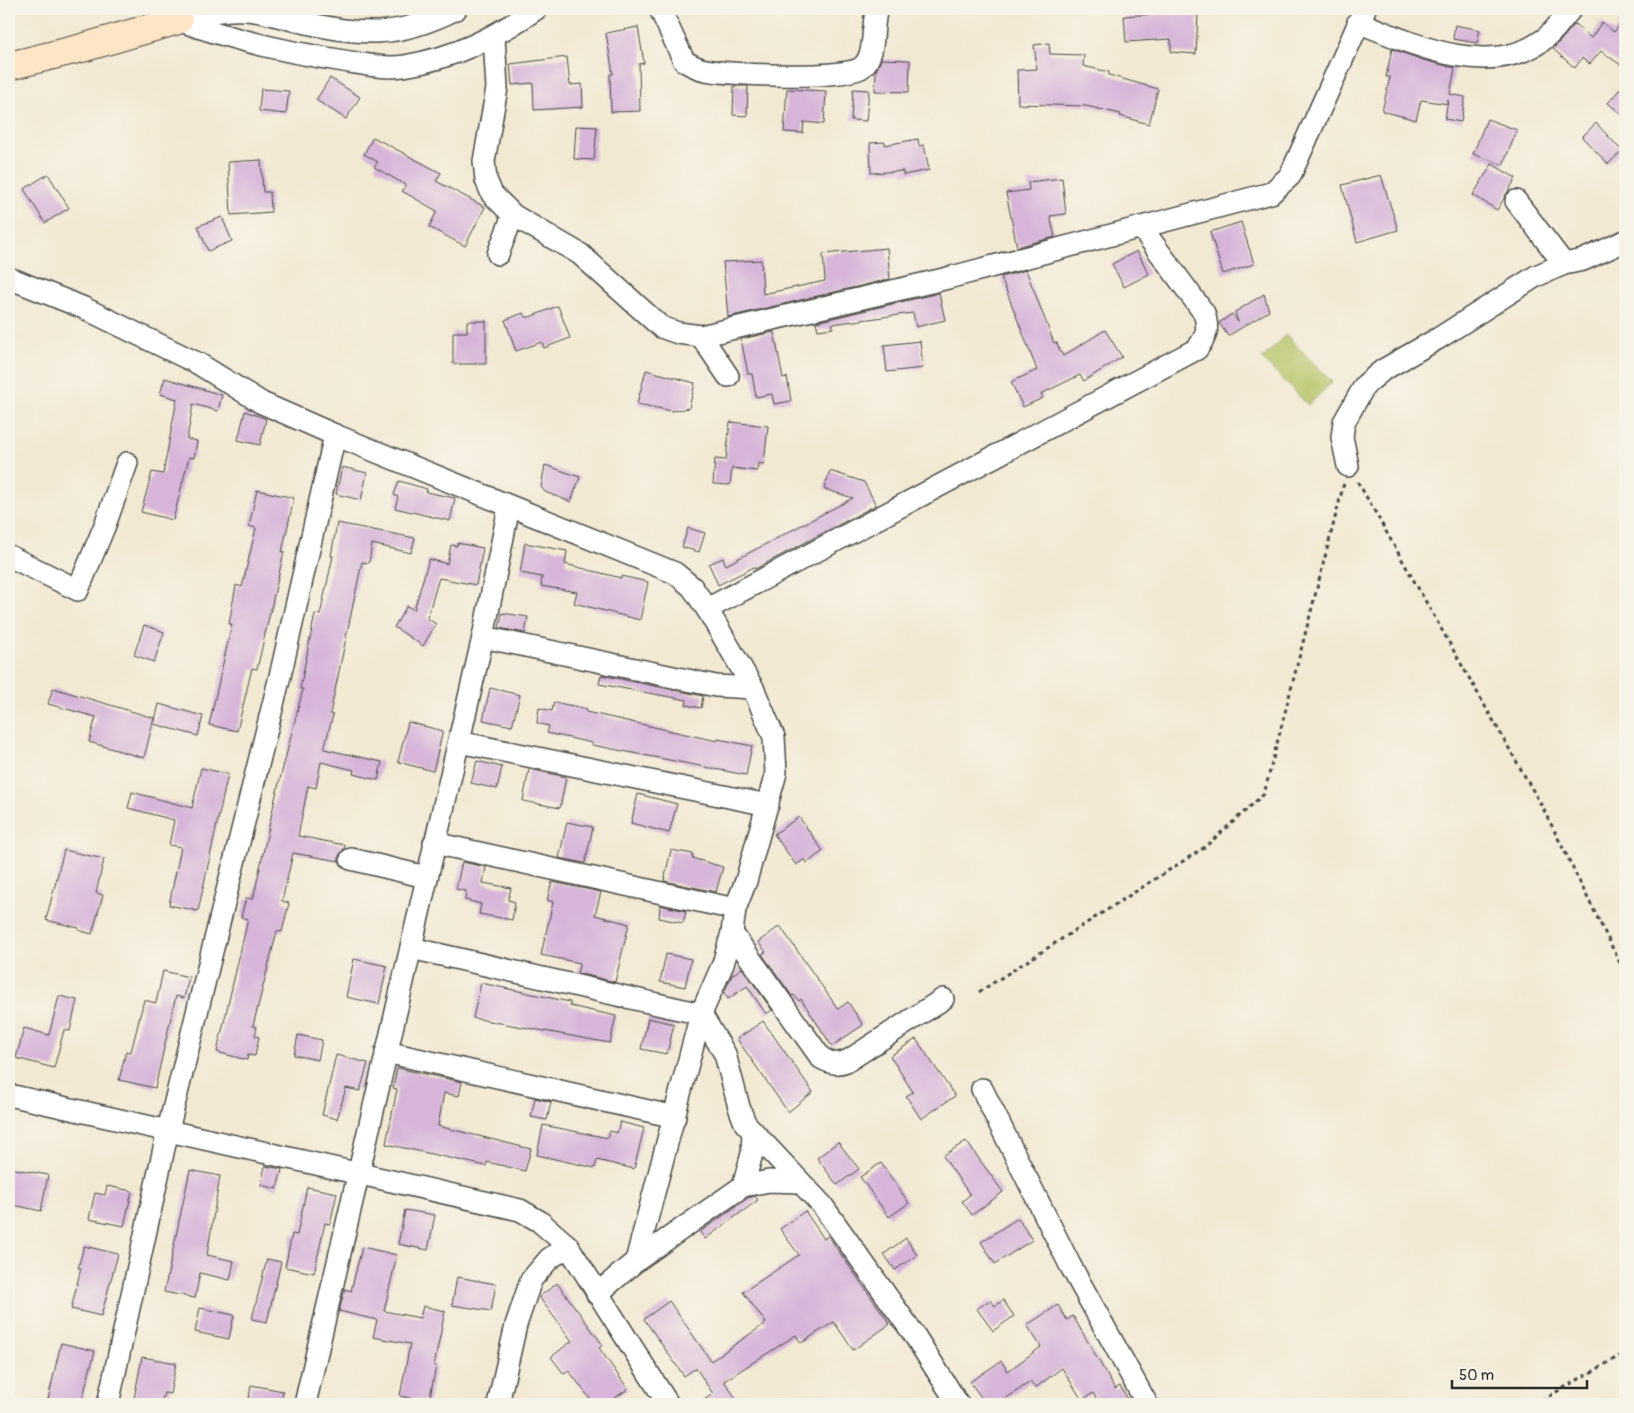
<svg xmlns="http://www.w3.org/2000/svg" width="1634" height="1413" font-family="Pangolin,sans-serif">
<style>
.green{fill:#b5c264;stroke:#707648}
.building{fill:#d6b5d9}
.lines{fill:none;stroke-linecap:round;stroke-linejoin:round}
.street-casing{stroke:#494844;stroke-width:24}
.secondary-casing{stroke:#494844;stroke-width:30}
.path{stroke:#494844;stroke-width:3;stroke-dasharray:4 4;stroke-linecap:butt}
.street{stroke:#fff;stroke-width:21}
.secondary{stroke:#fde5c5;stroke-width:28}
</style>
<rect width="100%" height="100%" fill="#f7f3e8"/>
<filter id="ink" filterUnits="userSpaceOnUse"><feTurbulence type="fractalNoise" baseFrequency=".02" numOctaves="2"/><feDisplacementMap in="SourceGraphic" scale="10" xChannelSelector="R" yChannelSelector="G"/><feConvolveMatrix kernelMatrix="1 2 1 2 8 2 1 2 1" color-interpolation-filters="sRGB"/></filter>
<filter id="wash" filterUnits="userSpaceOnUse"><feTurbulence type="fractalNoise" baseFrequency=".0096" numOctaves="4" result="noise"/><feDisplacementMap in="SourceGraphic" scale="20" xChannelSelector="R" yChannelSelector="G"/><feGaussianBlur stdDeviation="1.12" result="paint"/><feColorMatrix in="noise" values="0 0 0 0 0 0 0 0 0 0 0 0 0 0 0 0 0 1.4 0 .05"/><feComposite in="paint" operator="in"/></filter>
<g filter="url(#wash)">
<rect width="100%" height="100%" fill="#f2e9d3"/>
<path class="green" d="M1286,335L1332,382L1308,405L1262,359Z"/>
<g id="blocks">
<g class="building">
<path d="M1170,13L1198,14L1196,54L1171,52V39L1126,42L1124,16Z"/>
<path d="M1625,18V68L1601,51L1590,64L1582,58L1575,68L1553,49L1575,24L1591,38L1602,22L1614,32Z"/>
<path d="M1455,25L1480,30L1477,43L1453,39Z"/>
<path d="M638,27L644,63L639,64L640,111L611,112L610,74H613L606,33Z"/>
<path d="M1049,43L1050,54L1084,55L1083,66L1109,72V75L1158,89L1149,124L1120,116L1121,114L1086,106L1018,104L1017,70L1037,69L1034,45Z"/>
<path d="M1392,49L1423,60L1455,68L1450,94L1465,97L1461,122L1445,119L1448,100V104L1421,100L1416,120L1382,111L1390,77H1386Z"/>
<path d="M567,57L570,85L582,84L583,107L534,110L533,83L512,85L510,64Z"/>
<path d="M881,59L910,60L909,92L875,91L876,71Z"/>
<path d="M330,78L360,97L346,119L316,100Z"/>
<path d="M1625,83V117L1608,103Z"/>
<path d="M734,86H748L747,116L733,115Z"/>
<path d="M261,89L289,91L286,114L259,111Z"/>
<path d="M787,89L826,91L824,124L804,122L803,133L784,132Z"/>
<path d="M853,89L869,90L866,121L851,120Z"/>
<path d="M1487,119L1517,130L1503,165L1473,154Z"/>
<path d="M1596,123L1622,151L1608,164L1582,137Z"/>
<path d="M576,126L597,127L594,160L574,159Z"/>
<path d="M373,137L441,173L436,181L485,207L465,246L429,227L437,211L402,191L406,185L374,167L378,162L364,154Z"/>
<path d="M918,139L919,146L924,145L929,170L903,175V171L871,173L870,143L885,142V145Z"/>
<path d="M261,160L263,192H270L271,212L231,215L228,162Z"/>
<path d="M1492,164L1516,178L1497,210L1473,195Z"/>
<path d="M48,174L69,208L45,223L24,189Z"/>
<path d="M1381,175L1398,230L1357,242L1342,185Z"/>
<path d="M1062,178L1066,214L1050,216L1055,237L1017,247L1006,193L1029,190L1028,182Z"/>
<path d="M222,217L232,241L208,251L198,226Z"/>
<path d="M1241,222L1254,264L1223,274L1210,232Z"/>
<path d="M887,248L890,279L728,317L723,262L761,260L763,294L825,281L823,254Z"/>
<path d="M1137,251L1149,274L1124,287L1112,264Z"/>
<path d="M1026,270L1054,343L1056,342L1063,356L1105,330L1122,357L1084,381L1080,375L1041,394L1043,398L1023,407L1011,382L1037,370L1001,277Z"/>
<path d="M939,293L945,320L916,327L913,313L832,324L833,328L818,330L816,322Z"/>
<path d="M1264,294L1269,311L1228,336L1219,323L1232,314L1238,322L1235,312Z"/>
<path d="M558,306L570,338L544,348L542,342L516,351L505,320L523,313L525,317H530Z"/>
<path d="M467,321H486V364H453V332H467Z"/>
<path d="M774,332L783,378L787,377L791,401L774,404L772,394L756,397L752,374H748L741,339Z"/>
<path d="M920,341L923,368L887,372L884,345Z"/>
<path d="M646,370L695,383L689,408L672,411L637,404Z"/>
<path d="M165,378L222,395L218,411L193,404L187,439L197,441L194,458L189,457L173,520L141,512L152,472L163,474L177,399L160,394Z"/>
<path d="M245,411L266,419L260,445L238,440Z"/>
<path d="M730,422L768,426L764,464L758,463L757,471L732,468L730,485L713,484L715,459L726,460Z"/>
<path d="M545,465L580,477L571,502L545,492L541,487Z"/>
<path d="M342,467L367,473L361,500L336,494Z"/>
<path d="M830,471L864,482L876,505L755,569L754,567L718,585L709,564L723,558L726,565L853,498L824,489Z"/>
<path d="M399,481L427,489L426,492L455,498L450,521L395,508L398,497L394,495Z"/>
<path d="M257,490L294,498L282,552H284L257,669L252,668L237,731L209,725L232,624H229L236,585L242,587L256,528L249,526Z"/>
<path d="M337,523L415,538L411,553L372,544L369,563L362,562L330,714L333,715L324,749L382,762L378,780L353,774L354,770L321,762L316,788L308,786L298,836L345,845L344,849L339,856V861L293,853L282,901L289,903L282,932L277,931L253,1026L257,1027L255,1036L259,1037L255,1056L248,1055L247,1060L217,1052L248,919L241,917L246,898L253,899L254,895L275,799L303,689H300L315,614L320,615L333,556H331Z"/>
<path d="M688,528L705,533L699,552L682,547Z"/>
<path d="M457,543L483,548L476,585L439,578L427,618L436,624L423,646L394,627L407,606L414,610L429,559L447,564L451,545L457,546Z"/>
<path d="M525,543L567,551L565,564L621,578V576L648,582L640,620L574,603L577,592L541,586L542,577L520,573Z"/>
<path d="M502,613L528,617L525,633L499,628Z"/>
<path d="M144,625L164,632L154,662L134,655Z"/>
<path d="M601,675L703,696L701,708L686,705L687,700L599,684Z"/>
<path d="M53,688L154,718L144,758L89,742L96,717L48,704Z"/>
<path d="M490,688L520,695L512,726L483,720Z"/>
<path d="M554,702L587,709L586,712L717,741L718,739L752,746L746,775L592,745V743L547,733L549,726L537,723L539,708L552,711Z"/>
<path d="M159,704L203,716L198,736L154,724Z"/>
<path d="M408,722L443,731L433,771L398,762Z"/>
<path d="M477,761L502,767L497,789L471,783Z"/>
<path d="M201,768L228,774L198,911L169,905L181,847L169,845L174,820L128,808L132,792L192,808Z"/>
<path d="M529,769L566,777L560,808L523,801Z"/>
<path d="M638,794L677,804L669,833L631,823Z"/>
<path d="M799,817L823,851L807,863L805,859L796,865L774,834Z"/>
<path d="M567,822L593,827L585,863L559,858Z"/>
<path d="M64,850L104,859L96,893L103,895L92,934L78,930L79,928L46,920Z"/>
<path d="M671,850L693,854L692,858L723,867L716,892L664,881Z"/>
<path d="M462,862L486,867L483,883L511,888L508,900L515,902L512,920L479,914L481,904L465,900L466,891L456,889Z"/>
<path d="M552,882L601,892L595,915L629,924L615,982L577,973L580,963L541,955L553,902L547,900Z"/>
<path d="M660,905L686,911L683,923L659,918Z"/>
<path d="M780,926L838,1009L848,1002L863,1025L832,1046L801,999L799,1001L794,995L792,996L762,954L766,952L758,942Z"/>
<path d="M666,954L691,959L685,987L660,982Z"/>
<path d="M354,959L387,966L379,1004L346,997Z"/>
<path d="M742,968L772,1010L766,1014L747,986L728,999L724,993L732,975Z"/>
<path d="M163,971L189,977L184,998L176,996L174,1004L155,1088L119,1080L126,1051L131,1052L144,1000L156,1003Z"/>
<path d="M481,983L570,1002V1006L616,1016L610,1043L473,1018Z"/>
<path d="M59,996L77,1000L70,1031L64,1030L54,1068L16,1058L24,1028L49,1035Z"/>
<path d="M648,1018L674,1024L667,1054L641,1049Z"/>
<path d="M763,1021L813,1092L788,1112L737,1039Z"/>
<path d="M298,1035L322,1040L318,1060L294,1055Z"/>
<path d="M916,1039L955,1096L921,1119L906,1096L913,1092L890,1056Z"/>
<path d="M336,1055L368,1063L360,1091L346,1088L337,1119L322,1115Z"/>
<path d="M397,1068L462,1082L459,1096L444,1093L438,1126L531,1149L525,1171L487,1162L486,1166L386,1144L397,1089L393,1088Z"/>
<path d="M535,1098L551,1102L547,1120L531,1117Z"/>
<path d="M620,1122L644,1128L634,1169L597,1160L595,1168L537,1155L543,1125L608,1138L610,1131L617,1133Z"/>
<path d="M966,1141L1003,1192L972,1215L962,1201L970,1195L943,1156Z"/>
<path d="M838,1142L859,1169L837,1185L817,1158Z"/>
<path d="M881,1163L909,1203L889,1217L860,1177Z"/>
<path d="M265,1166L282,1169L277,1189L261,1185Z"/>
<path d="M9,1168L48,1175L41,1211L9,1204Z"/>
<path d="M190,1170L220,1176L207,1255L234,1261L230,1280L200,1273L195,1298L164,1292Z"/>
<path d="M107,1186L132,1191L124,1226L89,1219L95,1193L105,1195Z"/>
<path d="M307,1187L337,1193L330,1224L325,1223L314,1273L285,1267L292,1234L297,1235Z"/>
<path d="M755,1196L758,1200L705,1239L700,1232L748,1198Z"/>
<path d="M405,1210L435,1215L428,1250L398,1244Z"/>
<path d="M805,1211L824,1239L828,1236L890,1324L853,1350L834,1322L801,1343L796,1335L724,1381L740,1404H698L713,1394L696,1368L684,1376L644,1319L669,1301L711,1361L766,1323L743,1292L799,1255L780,1229Z"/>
<path d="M1018,1218L1032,1240L995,1264L981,1242Z"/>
<path d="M906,1238L917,1255L895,1270L884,1254Z"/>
<path d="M84,1246L118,1254L101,1316L71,1309L81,1268H78Z"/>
<path d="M362,1247L397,1255L384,1311L420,1318L423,1306L445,1311L434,1366H436L429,1402L400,1396L410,1344L373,1337L377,1320L339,1311L345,1289L351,1291Z"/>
<path d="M267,1259L281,1262L267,1322L252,1319Z"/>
<path d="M457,1277L496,1284L491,1311L452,1305Z"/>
<path d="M557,1283L603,1345L599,1348L628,1389L606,1404H594L569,1371L564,1374L551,1357L572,1341L539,1297Z"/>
<path d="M990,1300L995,1306L1003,1300L1014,1316L993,1331L977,1309Z"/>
<path d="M1058,1305L1067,1320L1073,1316L1115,1389L1120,1386L1131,1404H1091L1097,1400L1093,1393L1082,1400L1062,1368L1035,1388L1030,1382L998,1404H986L970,1382L1001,1361L1008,1371L1041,1347L1027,1325Z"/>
<path d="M200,1308L234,1315L229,1339L195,1332Z"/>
<path d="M61,1343L95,1351L81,1404H47Z"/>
<path d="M142,1357L176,1363L170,1394L164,1393L161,1404H133Z"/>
<path d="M251,1385L283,1391L281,1404H248Z"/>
</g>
</g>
</g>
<g filter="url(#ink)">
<use href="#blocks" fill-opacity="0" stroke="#494844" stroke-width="1"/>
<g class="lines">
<defs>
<g id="street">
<path d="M660,9L684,61C691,65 698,69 706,70C729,75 847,80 862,67C877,55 871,25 877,9"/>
<path d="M178,20C232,40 286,52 344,61C363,64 385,69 404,66C455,58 495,37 536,9"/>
<path d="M178,20C199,15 223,8 245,10C263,11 280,17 298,21C362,36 396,39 456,9"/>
<path d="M1358,22C1413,44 1488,80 1543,40C1554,33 1562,19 1571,9"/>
<path d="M494,37L497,88L484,161L486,180L492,194L513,215L580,254L661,327L678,333L701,336L948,278L1271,193L1290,176L1365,9"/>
<path d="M1516,201L1564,264"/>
<path d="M498,254L513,215"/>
<path d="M9,278L84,308L199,364L262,403L335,435L675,573L692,587L707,609L753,688L774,737L776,773L746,881L735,909L732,933L723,964L701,1014L636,1261"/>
<path d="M701,336L728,376"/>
<path d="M1348,466L1342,437L1344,422L1365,385L1383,370L1439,338L1536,276L1564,264L1583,260L1625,241"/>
<path d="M9,556L78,590L105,525L127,463"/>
<path d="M707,609L1197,349C1207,336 1209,328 1204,313L1141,227"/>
<path d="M483,637L716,686L753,688"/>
<path d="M459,742L768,805"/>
<path d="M434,843L735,909"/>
<path d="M351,859L426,877"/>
<path d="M732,933L821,1058C832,1064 838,1065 849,1060L943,999"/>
<path d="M411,948L701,1014L725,1054L739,1107L745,1123L822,1205L913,1333L958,1404"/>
<path d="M386,1052L675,1117"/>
<path d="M982,1089L1070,1265L1147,1404"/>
<path d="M9,1095L520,1210L539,1221L568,1246L668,1404"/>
<path d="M743,1186L752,1154L753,1132"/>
<path d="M597,1294L636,1261L743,1186L769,1181L800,1182"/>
<path d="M108,1404L168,1130L281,672L335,435"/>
<path d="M305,1404L483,637L509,507"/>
<path d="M498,1404L516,1325L531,1280L549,1259L568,1246"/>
</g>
<path id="secondary" d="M9,66L82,48L178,20"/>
</defs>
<use href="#street" class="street-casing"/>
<use href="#secondary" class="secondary-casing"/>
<g class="path">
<path d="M1358,482L1544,810L1625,973"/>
<path d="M979,992L1205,847L1264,794L1344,483"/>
<path d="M1535,1404L1625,1353"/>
</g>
<use href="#street" class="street"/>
<use href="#secondary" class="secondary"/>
</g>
</g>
<rect width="1634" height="1413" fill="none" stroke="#f7f3e8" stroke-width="30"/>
<path d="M1452 1380v8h135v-8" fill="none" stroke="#2b2b2b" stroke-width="2.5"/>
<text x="1459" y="1380" font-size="15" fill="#2b2b2b" stroke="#f7f3e8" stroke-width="4" paint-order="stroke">50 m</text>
</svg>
